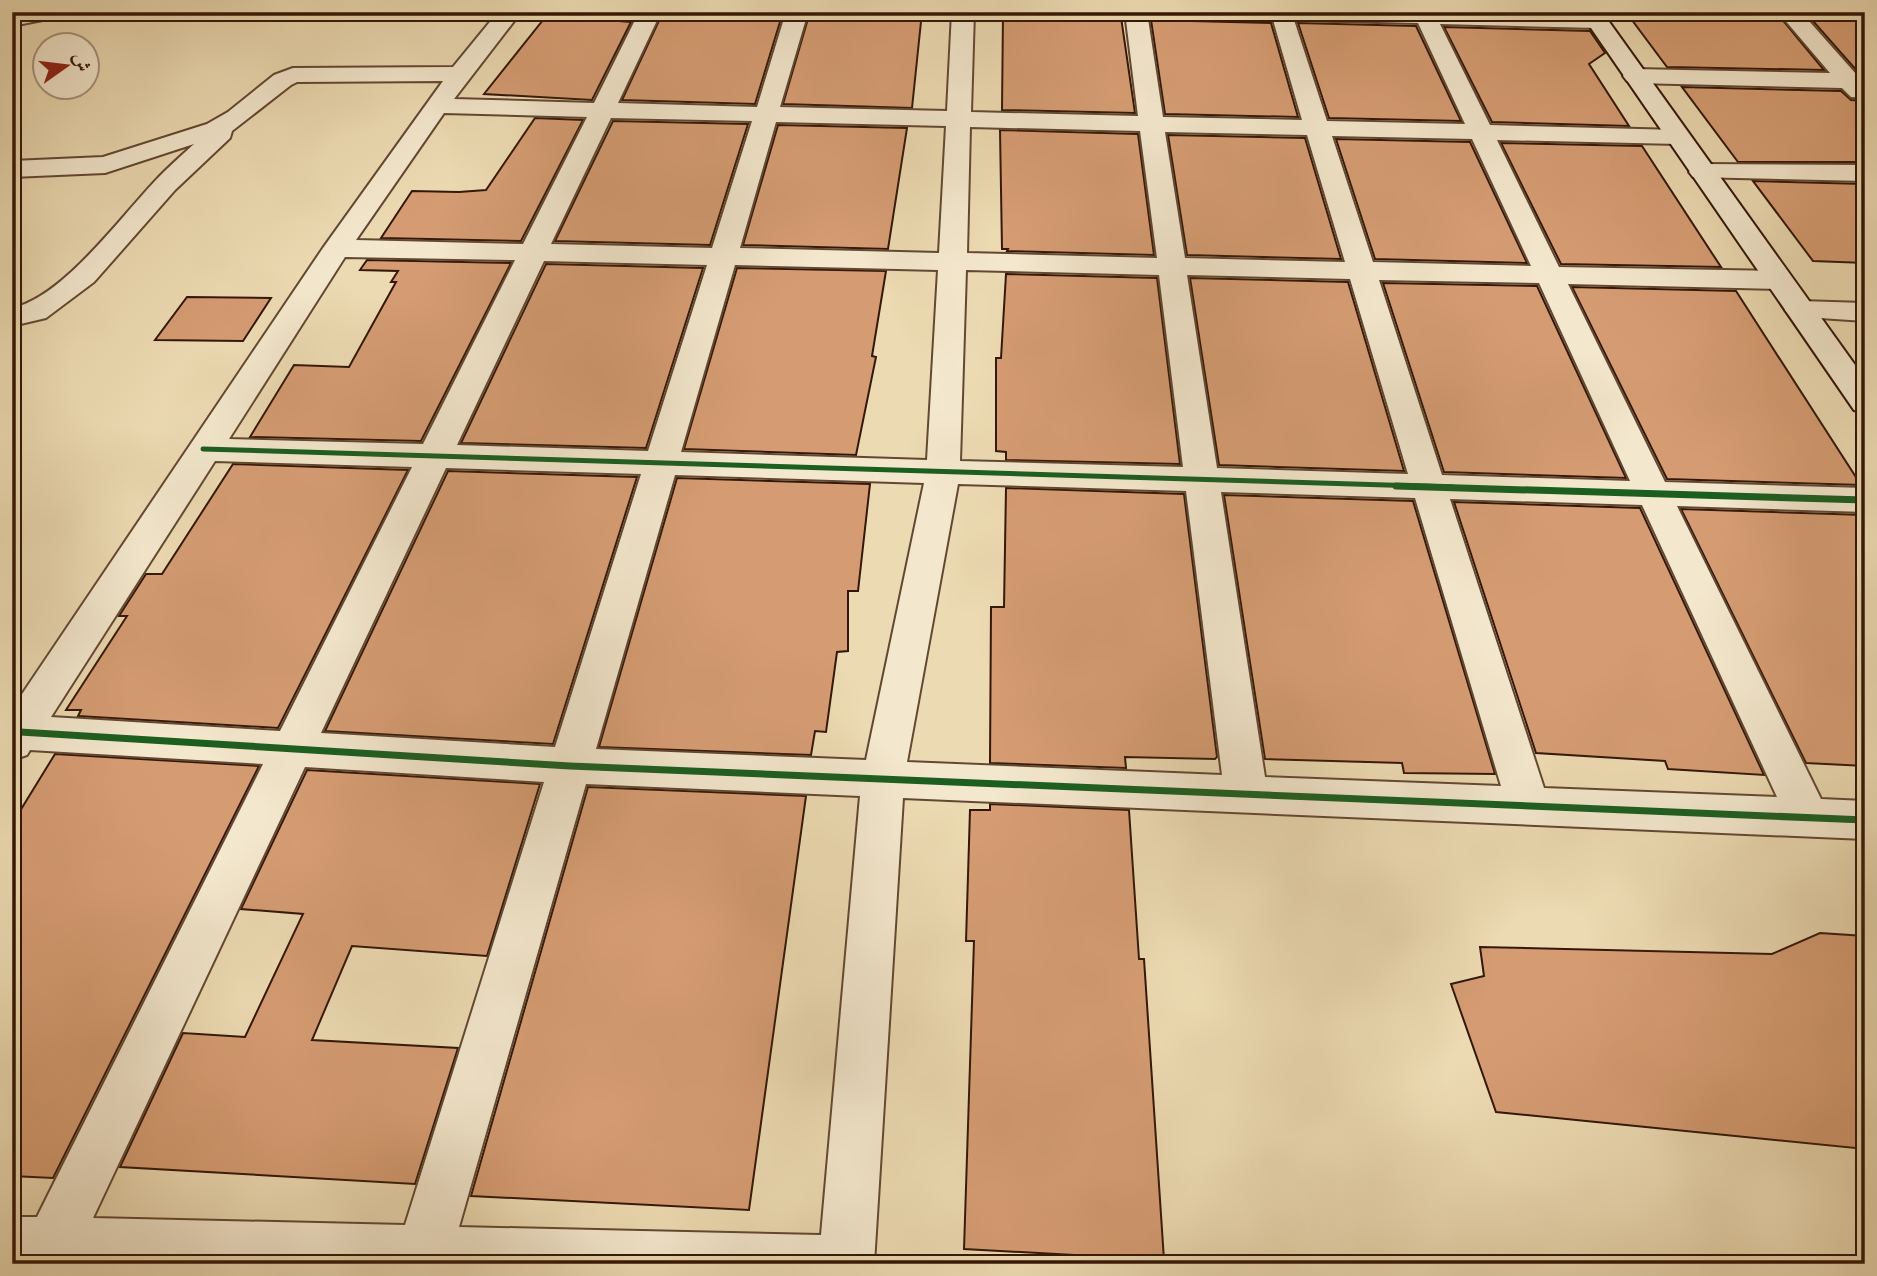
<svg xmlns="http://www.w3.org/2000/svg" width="1877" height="1276" font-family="'IM FELL Great Primer',Amiri,serif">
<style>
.building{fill:#d59c73;stroke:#341707;stroke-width:2}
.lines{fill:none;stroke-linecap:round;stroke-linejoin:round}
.street-casing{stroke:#624832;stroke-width:4}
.secondary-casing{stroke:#341707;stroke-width:4}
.street{fill:#f3e7cd;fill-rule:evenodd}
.secondary{fill:#f3e7cd;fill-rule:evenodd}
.cycleway-far1-casing{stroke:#f3e7cd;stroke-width:9}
.cycleway-casing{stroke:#f3e7cd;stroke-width:11}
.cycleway-far1{stroke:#1b5e20;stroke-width:5}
.cycleway{stroke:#1b5e20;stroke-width:7}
</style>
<rect width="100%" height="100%" fill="#ecdab2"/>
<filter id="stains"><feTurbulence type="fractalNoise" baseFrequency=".00286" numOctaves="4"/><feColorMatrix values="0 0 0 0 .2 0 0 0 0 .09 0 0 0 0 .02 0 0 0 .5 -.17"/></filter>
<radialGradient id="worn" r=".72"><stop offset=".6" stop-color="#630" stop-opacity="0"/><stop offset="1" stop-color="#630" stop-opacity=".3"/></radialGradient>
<g class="building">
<path d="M663,12H783L755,104L622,100Z"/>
<path d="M810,12H922L912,108L783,104Z"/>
<path d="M1626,12H1776L1824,70L1667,67Z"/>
<path d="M1805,12H1865V71H1857Z"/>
<path d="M1003,14L1121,17L1135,113L1002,110Z"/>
<path d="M547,15L631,22L592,100L484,94Z"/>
<path d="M1151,20L1271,23L1298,117L1165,114Z"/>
<path d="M1298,23L1416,26L1461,121L1329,118Z"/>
<path d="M1444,27L1590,31L1605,53L1589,64L1629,126L1492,122Z"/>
<path d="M1682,87L1841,91L1851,100L1865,101V162H1738Z"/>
<path d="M535,118L583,120L521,241L381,238L412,191L459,192L486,190Z"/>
<path d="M613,121L748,124L710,245L555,241Z"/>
<path d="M778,125L907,128L888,249L743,245Z"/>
<path d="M1000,130L1138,134L1154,255L1007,251L1008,249H1002Z"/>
<path d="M1168,135L1305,138L1341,259L1187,255Z"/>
<path d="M1336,139L1470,142L1527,263L1375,259Z"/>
<path d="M1501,143L1642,146L1721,267L1561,264Z"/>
<path d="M1753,181L1865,184V263L1813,261Z"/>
<path d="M367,260L511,263L421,441L250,437L294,365L349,367L396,282H391L398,271L360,270Z"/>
<path d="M546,264L703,268L646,448L461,443Z"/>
<path d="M737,268L886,271L872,356L876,357L856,455L684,449Z"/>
<path d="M1006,274L1157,278L1180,464L1006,460V452L996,451V358H1001Z"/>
<path d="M1190,278L1348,282L1404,471L1219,465Z"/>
<path d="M1383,283L1537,286L1626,478L1444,472Z"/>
<path d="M1572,287L1736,291L1861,485L1667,479Z"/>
<path d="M187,297L271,298L243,341L155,340Z"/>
<path d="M233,464L408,470L278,728L78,716L81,710H66L127,616H119L146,574H162Z"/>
<path d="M448,471L637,477L553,744L325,731Z"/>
<path d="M677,478L870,484L858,591H848V651L837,652L826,732L815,731L811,755L599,747Z"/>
<path d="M1006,488L1184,494L1217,757L1215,759L1125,757L1126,768L990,763L991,607H1004Z"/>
<path d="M1224,495L1413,501L1495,774L1404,773L1402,763L1265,759Z"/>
<path d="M1454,502L1640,508L1764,775L1668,769L1665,761L1536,753Z"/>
<path d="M1681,509L1865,515V766L1806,763Z"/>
<path d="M55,754L259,766L53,1178L12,1176V824Z"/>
<path d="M307,770L540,784L487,956L352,946L312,1040L458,1048L415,1184L120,1167L183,1033L245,1037L303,914L241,909Z"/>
<path d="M588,787L806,796L749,1210L471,1196Z"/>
<path d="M990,804L1129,810L1139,959H1144L1164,1260L964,1249L974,941H966L970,810H990Z"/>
<path d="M1820,933L1865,936V1149L1496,1112L1451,984L1484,976L1480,947L1772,954Z"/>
</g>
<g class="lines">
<defs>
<g id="street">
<path d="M61,12L58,17L12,26V13Z"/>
<path d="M498,12H521L454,99L594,103L639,12H661L618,103L757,107L786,12H808L780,107L947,111L952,12H974L971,112L1138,116L1125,12H1147L1163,117L1302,120L1273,20L1223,18L1215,17L1212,12H1503L1604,16L1607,21L1604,26L1596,28L1440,24L1490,125L1678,130L1687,132L1690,137L1687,142L1678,144L1497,140L1559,267L1779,271L1789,274L1793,280L1789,286L1779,289L1568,284L1665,482L1865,488V512L1677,506L1821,799L1865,801V839L903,798L874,1264H12V1217H37L263,764L30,750L27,755L12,760V709L323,248L443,81L297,82L291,85L232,131L230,138L175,190L94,282L46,318L12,326V308C62,298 120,218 155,181C167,168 181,156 194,144L105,173L12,177V161L103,157L207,124L228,112L274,75L293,68L453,67ZM1294,20L1418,23L1465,124L1327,121ZM444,113L587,117L523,244L356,240ZM611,118L752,121L712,248L551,244ZM776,122L946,126L939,253L740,248ZM970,127L1140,131L1157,258L967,253ZM1165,132L1307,135L1345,262L1185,258ZM1332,136L1472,139L1531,266L1373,262ZM345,257L515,260L423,444L229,439ZM544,261L707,265L648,451L457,445ZM735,265L938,270L927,460L681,452ZM966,270L1159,275L1183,467L960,461ZM1187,275L1350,279L1408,474L1217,468ZM1379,280L1539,283L1630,481L1442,475ZM215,461L412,467L280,731L51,717ZM446,468L641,474L555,747L321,733ZM675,475L924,483L866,760L596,749ZM958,484L1186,491L1222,775L907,762ZM1221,492L1415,498L1501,786L1265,777ZM1450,499L1642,505L1777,797L1544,788ZM305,767L544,782L405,1225L93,1218ZM586,784L860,796L821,1235L459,1227Z"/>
<path d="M1778,12H1801L1856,74H1865V98L1851,97L1842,88L1635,83L1627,81L1623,76L1627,71L1635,69L1830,73Z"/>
<path d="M1702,164L1865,165V181L1693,177L1689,172L1693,167Z"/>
<path d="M1800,301L1865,303V321L1790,316L1785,310L1790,304Z"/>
</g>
<path id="secondary" d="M1580,12H1602L1865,379V413L1854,410Z"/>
</defs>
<use href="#street" class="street-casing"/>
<use href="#secondary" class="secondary-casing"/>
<use href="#street" class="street"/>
<use href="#secondary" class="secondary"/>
<defs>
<path id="cycleway-far1" d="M203,449L1453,487"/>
<g id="cycleway">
<path d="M1396,486L1865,500"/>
<path d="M20,732L570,766L1865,820"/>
</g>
</defs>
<use href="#cycleway-far1" class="cycleway-far1-casing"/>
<use href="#cycleway" class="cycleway-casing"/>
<use href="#cycleway-far1" class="cycleway-far1"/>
<use href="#cycleway" class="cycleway"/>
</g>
<rect width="1877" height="1276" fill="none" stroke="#ecdab2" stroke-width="42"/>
<rect x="14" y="14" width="1849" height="1248" fill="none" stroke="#341707" stroke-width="3.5"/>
<rect x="21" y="21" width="1835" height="1234" fill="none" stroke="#341707" stroke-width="2"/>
<g transform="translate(66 66) rotate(76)"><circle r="33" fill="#f3e7cd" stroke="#a7947e" stroke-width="2"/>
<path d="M0-5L12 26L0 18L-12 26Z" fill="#8f2418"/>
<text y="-10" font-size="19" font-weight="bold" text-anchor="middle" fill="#341707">ش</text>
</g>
<rect width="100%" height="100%" filter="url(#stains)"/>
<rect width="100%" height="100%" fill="url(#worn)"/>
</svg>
